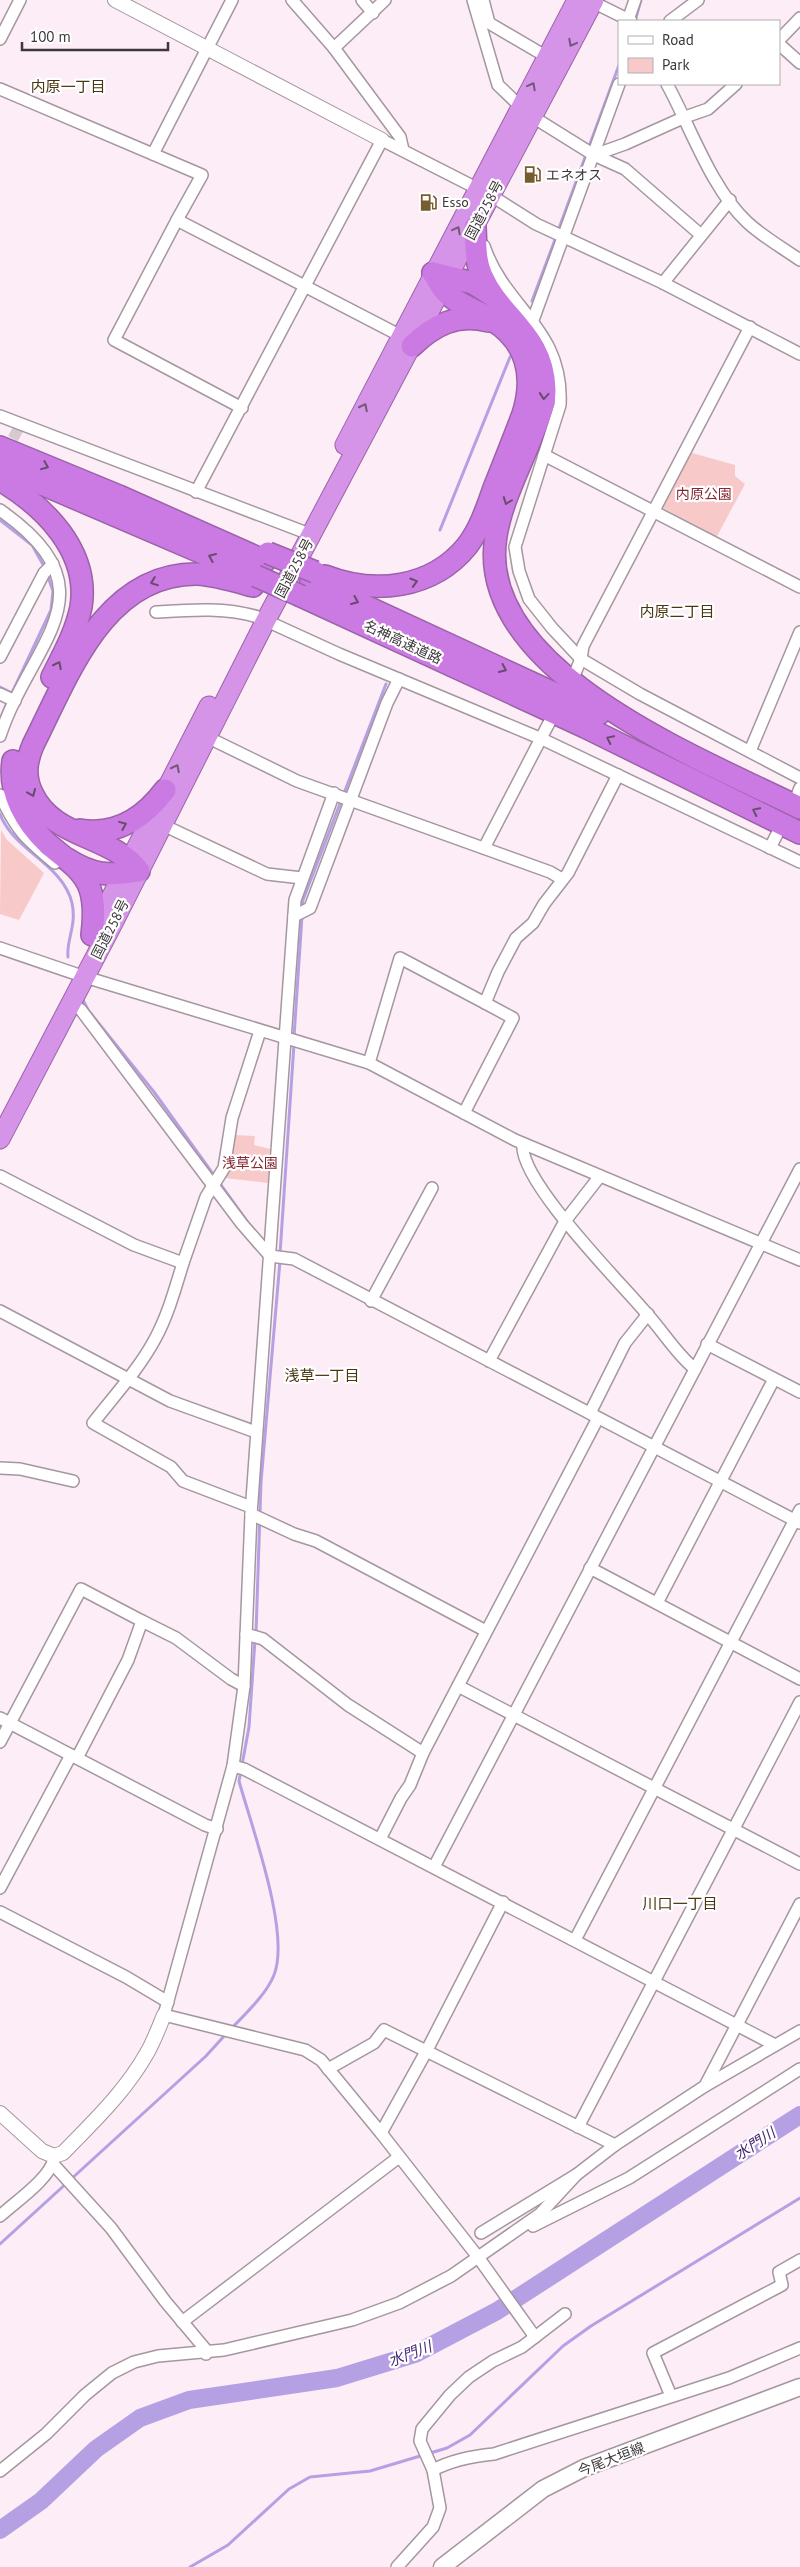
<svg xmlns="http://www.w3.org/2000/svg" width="800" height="2567" font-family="'PT Sans','Noto Sans JP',sans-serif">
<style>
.green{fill:#f8c9c9}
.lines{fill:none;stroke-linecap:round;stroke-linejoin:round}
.stream{stroke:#b5a0e4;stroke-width:3}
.river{stroke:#b5a0e4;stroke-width:18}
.minor-tunnel{stroke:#d6c9d1;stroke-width:11;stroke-dasharray:11 5.5;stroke-linecap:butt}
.minor-casing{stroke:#a497a0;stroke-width:14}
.tertiary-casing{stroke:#a497a0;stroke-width:16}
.secondary-casing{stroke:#a497a0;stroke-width:19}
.trunk-casing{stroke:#9a63a8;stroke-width:21}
.motorway-casing{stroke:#9a63a8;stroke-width:24}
.minor{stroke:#fff;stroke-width:11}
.tertiary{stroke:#fff;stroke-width:14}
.secondary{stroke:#fff;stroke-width:16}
.trunk{stroke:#d694e8;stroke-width:19}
.motorway{stroke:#cc7ae3;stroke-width:21}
.motorway-bridge-casing{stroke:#9a63a8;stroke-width:24;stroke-linecap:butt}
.motorway-bridge{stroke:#cc7ae3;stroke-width:21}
.oneway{stroke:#735878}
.oneway2{stroke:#684b6d}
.labels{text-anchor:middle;stroke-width:4.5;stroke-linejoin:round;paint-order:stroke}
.poi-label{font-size:14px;fill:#3d373b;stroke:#fff;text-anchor:start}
.street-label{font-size:14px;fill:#3d373b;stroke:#fff}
.park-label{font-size:14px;fill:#852630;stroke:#fff}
.neighbourhood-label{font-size:15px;fill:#49350f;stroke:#fff}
.water-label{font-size:15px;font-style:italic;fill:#472876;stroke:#fff}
</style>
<rect width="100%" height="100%" fill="#fcedf6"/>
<g class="green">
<path d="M692,453L735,465V476L745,484L716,538L661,507Z"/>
<path d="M1,830L7,840L44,873L19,920L0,914Z"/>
<path d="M233,1135L255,1136L254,1145L270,1149L268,1183L225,1178Z"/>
</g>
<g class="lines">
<g class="stream">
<path d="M635,21L641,0"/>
<path d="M558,231L619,65"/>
<path d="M532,301L556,237"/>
<path d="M0,520L32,545L45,568"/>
<path d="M440,530L510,357"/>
<path d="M0,687L12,693L51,610L53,591L47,574"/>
<path d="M0,720L8,700"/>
<path d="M0,814C14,851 63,864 72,903C77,926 66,940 68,957"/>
<path d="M302,908L303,900L386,684"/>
<path d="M83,1000L88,1010L154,1092L249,1224"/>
<path d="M294,1037L302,916"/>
<path d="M280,1254L294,1044"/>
<path d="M256,1633L261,1482L280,1261"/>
<path d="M242,1765L249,1727L255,1640"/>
<path d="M231,2029C245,2014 266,1995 274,1975C291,1933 251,1825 239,1781L241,1771"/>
<path d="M0,2244L206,2056L226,2034"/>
<path d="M190,2567L228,2545L289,2489L310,2477L370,2471L447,2448L470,2435L563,2346L591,2326L800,2198"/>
</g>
<path class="river" d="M0,2530L41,2501L96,2449L140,2418L189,2400L337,2378L415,2354L497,2311L800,2115"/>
<path class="minor-tunnel" d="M5,453L21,424"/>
<defs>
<g id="minor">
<path d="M292,0L334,48L400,137L403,150"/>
<path d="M362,0L373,13"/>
<path d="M473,0L498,85L521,107"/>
<path d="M483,0L489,23L547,57"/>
<path d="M593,2L631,21"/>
<path d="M628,20L635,0"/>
<path d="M670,21L698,0"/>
<path d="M0,39L20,0"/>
<path d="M779,40L800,18"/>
<path d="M779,44L800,63"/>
<path d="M334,48L385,0"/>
<path d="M667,84C690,126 712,190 747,222C763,237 783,248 800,260"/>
<path d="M0,89L202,175L177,220"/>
<path d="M533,117L594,155L625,169L701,235"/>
<path d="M153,154L232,0"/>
<path d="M594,155L625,144L685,117L708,109L736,84"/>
<path d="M484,246C505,309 564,328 560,405L515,547L519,571L529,599L552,628L581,659L640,694L800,778"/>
<path d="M663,283L730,200"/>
<path d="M533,320L619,84"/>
<path d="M242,408L114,340L177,220L401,336"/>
<path d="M0,416L312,535"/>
<path d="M544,455L800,587"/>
<path d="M196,492L382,140L492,196L536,224L663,283L800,354"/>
<path d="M0,510C117,592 31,641 0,736"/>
<path d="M156,612C189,610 226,607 258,617L339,654L542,739L800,862"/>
<path d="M0,657L44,573L53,564"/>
<path d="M575,673L581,659L583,646L750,327"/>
<path d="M0,694L15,701"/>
<path d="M207,737L297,781L550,872L562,879"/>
<path d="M750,751L800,632"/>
<path d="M334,793L295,900L251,1514L244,1686L233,1766L164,2015L305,2050L321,2060L381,2133L478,2257L535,2337"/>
<path d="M798,793L800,788"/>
<path d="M0,795C17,831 25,838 55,863"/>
<path d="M163,825L267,874L302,878"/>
<path d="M484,848L550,721"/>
<path d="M770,848L777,834"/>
<path d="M294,916L310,908L387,703L399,679"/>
<path d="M0,948L85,977L369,1063L515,1140L800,1260"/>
<path d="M71,1003L81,1010L242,1224L270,1256L294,1259L800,1523"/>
<path d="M369,1063L400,958L485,1003"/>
<path d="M464,1113L513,1018L485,1003L498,972L516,938L533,923L544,904L568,873L618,775"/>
<path d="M523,1144C518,1180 622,1284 647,1314C663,1331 676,1354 695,1369"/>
<path d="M0,1176L134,1245L183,1263L206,1197L224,1168L232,1118L260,1031"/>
<path d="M183,1263C175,1289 168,1315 155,1339C139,1369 114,1396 93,1423L171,1467L183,1481L251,1507"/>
<path d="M371,1301L432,1188"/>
<path d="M0,1311L170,1401L256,1432"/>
<path d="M707,1344L800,1392"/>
<path d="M489,1361L565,1221L600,1176"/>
<path d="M590,1413L625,1343L648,1314"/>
<path d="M0,1468L20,1469L73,1481"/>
<path d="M251,1514L294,1534L316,1541L486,1631"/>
<path d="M590,1568L800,1679"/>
<path d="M657,1603L774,1379"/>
<path d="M246,1634L263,1639L348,1705L423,1753"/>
<path d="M458,1686L800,1864"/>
<path d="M0,1718L205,1825L217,1829"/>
<path d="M0,1742L81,1589L142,1621"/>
<path d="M77,1758L128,1660L142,1621L176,1638L231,1679L244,1686"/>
<path d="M233,1766L244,1769L775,2045"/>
<path d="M380,1839L401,1798L410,1785L423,1753L598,1418"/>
<path d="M434,1867L800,1169"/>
<path d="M0,1888L71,1755"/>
<path d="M0,1912L126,1977L168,2002"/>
<path d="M575,1940L800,1510"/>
<path d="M328,2069L374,2043L384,2030L615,2145"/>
<path d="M705,2086L800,1904"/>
<path d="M578,2127L800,1702"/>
<path d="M381,2133L427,2050L503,1902"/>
<path d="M53,2164L111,2228L165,2301L206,2350V2354"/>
<path d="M0,2216C15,2202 51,2178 54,2158"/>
<path d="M533,2226L629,2178L800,2069"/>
<path d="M481,2233L576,2175L615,2145L705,2086L800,2031"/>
<path d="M182,2322L399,2157"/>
<path d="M671,2396L653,2353L782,2285L779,2272L800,2260"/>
<path d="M433,2470C452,2460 473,2456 494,2454L729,2378L800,2348"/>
<path d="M0,2471L46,2434L85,2395L112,2373L134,2362L158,2356L224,2350L352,2320L399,2303L451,2276L540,2214L576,2175"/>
<path d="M397,2567L433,2527L440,2508L433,2470L420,2441L422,2429L450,2395L469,2377L493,2361L522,2347L565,2314"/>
</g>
<g id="tertiary">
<path d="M115,0L382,140"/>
<path d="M0,2113L42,2151L54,2156L63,2153C94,2121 125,2092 147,2053C154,2041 159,2027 164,2015"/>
</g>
<path id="secondary" d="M442,2567L543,2489L584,2468L800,2387"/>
<g id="trunk">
<path d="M345,445L577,0"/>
<path d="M94,931L209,706"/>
<path d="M0,1139L111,927L266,620L594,0"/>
</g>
<g id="motorway">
<path d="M475,227C476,244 475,261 482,276C500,318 544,334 545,390C545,407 537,422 531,438C519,469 501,503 496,536C473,671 704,760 800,808"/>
<path d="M433,273L473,283L493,296"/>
<path d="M412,346C434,325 457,313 488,321"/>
<path d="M0,447L119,496L265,561"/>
<path d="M0,466L254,575"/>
<path d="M0,480C44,506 90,551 81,607C76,632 63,655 52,677"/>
<path d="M325,576C374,595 432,589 467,546C480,529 487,508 494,488C504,463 514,438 523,414C535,376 527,341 492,320C477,310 455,304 443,289C439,284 437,278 433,273"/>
<path d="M311,581L599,714"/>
<path d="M301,596L585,727L800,833"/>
<path d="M13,761C8,793 26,823 48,844C63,857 83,869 90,889C95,904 94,919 92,935"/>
<path d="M80,830C116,836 144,818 165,790"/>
<path d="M67,859C94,876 108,876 139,871C111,834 53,839 32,793C24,776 26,762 33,745C68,676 104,573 197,574C216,575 235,581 253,586"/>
</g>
</defs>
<use href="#minor" class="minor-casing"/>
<use href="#tertiary" class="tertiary-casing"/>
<use href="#secondary" class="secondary-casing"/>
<use href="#trunk" class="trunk-casing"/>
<use href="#motorway" class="motorway-casing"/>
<use href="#minor" class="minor"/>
<use href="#tertiary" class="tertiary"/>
<use href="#secondary" class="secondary"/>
<use href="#trunk" class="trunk"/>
<use href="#motorway" class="motorway"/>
<defs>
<g id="motorway-bridge">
<path d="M268,553L315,572"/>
<path d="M256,576L301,596"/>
</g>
</defs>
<use href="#motorway-bridge" class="motorway-bridge-casing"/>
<use href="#motorway-bridge" class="motorway-bridge"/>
</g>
<defs><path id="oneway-chevron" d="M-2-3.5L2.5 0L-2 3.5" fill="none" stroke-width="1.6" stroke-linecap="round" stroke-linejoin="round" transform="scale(1.25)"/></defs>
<g class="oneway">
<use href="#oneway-chevron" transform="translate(572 43) rotate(118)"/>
<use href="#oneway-chevron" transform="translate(532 86) rotate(-62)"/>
<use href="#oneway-chevron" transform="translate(457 230) rotate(-62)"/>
<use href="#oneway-chevron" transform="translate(364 407) rotate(-63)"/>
<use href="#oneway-chevron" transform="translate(176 768) rotate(-63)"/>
</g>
<g class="oneway2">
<use href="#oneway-chevron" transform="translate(544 396) rotate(95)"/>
<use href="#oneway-chevron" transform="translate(45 466) rotate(22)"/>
<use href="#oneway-chevron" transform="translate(507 501) rotate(111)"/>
<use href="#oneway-chevron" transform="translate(212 557) rotate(-157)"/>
<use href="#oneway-chevron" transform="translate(154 582) rotate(159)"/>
<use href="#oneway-chevron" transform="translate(414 582) rotate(-17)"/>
<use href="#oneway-chevron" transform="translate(355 601) rotate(24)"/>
<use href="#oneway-chevron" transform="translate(58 665) rotate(-63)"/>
<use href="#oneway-chevron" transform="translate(503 669) rotate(25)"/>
<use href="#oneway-chevron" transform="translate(610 739) rotate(-154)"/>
<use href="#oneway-chevron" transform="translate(32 793) rotate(67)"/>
<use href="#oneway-chevron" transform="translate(756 811) rotate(-154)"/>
<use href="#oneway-chevron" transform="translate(123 825) rotate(-22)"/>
</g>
<defs>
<symbol id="fuel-bare" viewBox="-9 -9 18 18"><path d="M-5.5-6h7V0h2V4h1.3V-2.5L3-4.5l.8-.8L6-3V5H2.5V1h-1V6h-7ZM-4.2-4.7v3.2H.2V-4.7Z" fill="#765c2e" stroke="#fff" stroke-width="2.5" paint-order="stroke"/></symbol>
</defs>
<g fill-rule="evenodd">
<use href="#fuel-bare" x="520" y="162" width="25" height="25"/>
<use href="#fuel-bare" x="416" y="190" width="25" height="25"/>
</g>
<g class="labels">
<g class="poi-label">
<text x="546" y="180">エネオス</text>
<text x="442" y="207">Esso</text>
</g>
<g class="street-label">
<text transform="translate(484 210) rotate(-62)" y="5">国道258号</text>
<text transform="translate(294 568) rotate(-62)" y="5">国道258号</text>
<text transform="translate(403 642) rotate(25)" y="5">名神高速道路</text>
<text transform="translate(110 929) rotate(-63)" y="5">国道258号</text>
<text transform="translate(611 2459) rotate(-21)" y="5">今尾大垣線</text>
</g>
<g class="park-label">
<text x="704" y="499">内原公園</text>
<text x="250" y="1168">浅草公園</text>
</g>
<g class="neighbourhood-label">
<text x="68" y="92">内原一丁目</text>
<text x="677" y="617">内原二丁目</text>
<text x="322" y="1381">浅草一丁目</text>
<text x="680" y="1909">川口一丁目</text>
</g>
<g class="water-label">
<text transform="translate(755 2144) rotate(-33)" y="5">水門川</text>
<text transform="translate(410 2354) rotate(-21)" y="5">水門川</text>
</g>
</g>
<rect x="618" y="20" width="162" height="65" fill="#ffffff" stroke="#b1afb1"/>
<rect x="628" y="36" width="25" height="8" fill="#ffffff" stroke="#b1afb1"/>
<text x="662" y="45" font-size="15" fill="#3d373b">Road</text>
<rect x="628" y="58" width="25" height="15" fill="#f8c9c9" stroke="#b1afb1"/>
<text x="662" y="70" font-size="15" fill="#3d373b">Park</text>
<path d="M22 42v8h146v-8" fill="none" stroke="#3d373b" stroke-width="2.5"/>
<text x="30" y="42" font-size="15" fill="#3d373b" stroke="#ffffff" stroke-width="4" paint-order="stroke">100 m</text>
</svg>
